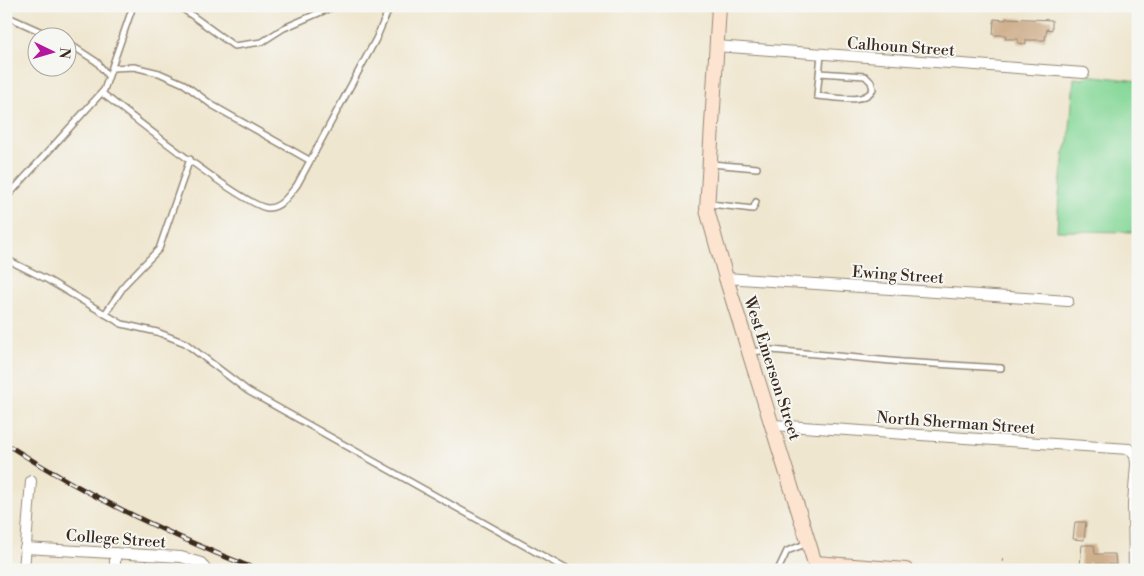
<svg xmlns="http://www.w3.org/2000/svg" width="1144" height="576" font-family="'Libre Bodoni',serif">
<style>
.green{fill:#86d899;stroke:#60815c}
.building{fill:#ceae8b}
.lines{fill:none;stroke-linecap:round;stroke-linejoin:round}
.lane-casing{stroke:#958876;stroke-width:8}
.street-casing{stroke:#958876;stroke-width:12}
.secondary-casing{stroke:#958876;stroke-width:16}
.path{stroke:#958876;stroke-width:2;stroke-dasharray:4 4;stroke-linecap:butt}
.lane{stroke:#fff;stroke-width:5}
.street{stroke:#fff;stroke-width:10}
.secondary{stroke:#fde4d0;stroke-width:14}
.rail-casing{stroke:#3b2a1e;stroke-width:5}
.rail{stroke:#f6f6f2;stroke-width:3;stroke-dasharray:9;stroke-linecap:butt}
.labels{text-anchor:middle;stroke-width:4;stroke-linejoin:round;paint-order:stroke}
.street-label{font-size:16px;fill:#3b2a1e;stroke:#f6f6f2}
</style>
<rect width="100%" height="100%" fill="#f6f6f2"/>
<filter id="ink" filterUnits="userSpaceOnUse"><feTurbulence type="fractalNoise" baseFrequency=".02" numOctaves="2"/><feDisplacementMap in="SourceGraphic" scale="10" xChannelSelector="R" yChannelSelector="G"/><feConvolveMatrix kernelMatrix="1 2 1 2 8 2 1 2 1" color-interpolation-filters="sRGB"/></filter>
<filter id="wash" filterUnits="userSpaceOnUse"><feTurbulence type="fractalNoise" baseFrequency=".0096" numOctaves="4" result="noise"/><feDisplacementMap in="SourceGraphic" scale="20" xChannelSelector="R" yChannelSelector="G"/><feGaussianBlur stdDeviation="1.12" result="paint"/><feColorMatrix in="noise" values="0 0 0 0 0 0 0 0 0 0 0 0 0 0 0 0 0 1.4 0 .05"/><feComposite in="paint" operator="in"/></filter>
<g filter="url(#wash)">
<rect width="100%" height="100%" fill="#efe6cf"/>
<path class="green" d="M1087,75L1138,81V232L1057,231L1059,195L1064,153L1069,141L1074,78L1084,79Z"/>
<g id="blocks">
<g class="building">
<path d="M1006,18L1052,20V30L1047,29L1045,40H1026V44L1018,43V39H1005L1006,35H993L994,19L1006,20Z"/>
<path d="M1075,522H1086L1084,540L1073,539Z"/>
<path d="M1082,545H1094L1095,554H1115L1116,565L1088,563V567L1080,566Z"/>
</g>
</g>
</g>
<g filter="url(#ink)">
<use href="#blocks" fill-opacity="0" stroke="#958876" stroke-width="1"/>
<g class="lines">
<defs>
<g id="lane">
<path d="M179,6L234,46L262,42L284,28L335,6"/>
<path d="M6,16L55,38"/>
<path d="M68,43L97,62L108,76"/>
<path d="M112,68L134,67L159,73L184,84L212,105L309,160"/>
<path d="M819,73L865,76L871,82L873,89C865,105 833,97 817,96L821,55"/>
<path d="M102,93C125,111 246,208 268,208C281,208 289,195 297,185L376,39L388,11L368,6"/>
<path d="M711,164L757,168"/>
<path d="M6,198L104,90L133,6"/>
<path d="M710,204L753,209L756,202"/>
<path d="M6,259L48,280L122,324L157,332L185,343L248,391L568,570"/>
<path d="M105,314L126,283L159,249L190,159"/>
<path d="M749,352L772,350L902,362L1001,368"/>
<path d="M778,570L787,551L808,543"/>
</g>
<g id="street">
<path d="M716,46L1084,73"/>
<path d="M726,278L1068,301"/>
<path d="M773,425L1129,449L1135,454L1136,464L1133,504L1134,570"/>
<path d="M25,548L181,557L201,563L206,570"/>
<path d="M24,570L31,481"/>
<path d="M115,570V553"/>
</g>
<g id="secondary">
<path d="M719,6L707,210L726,278L817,570"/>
<path d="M815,563L906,570"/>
</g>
</defs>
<use href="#lane" class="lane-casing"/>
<use href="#street" class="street-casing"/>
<use href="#secondary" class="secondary-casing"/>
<path class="path" d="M1002,570L1003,559"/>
<use href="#lane" class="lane"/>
<use href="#street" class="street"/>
<use href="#secondary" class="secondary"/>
<defs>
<path id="rail" d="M6,444C85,495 171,536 258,570"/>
</defs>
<use href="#rail" class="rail-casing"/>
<use href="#rail" class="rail"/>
</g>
</g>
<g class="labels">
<g class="street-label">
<text transform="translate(901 46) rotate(4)" y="6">Calhoun Street</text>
<text transform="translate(898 274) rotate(4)" y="6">Ewing Street</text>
<text transform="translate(773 368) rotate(72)" y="6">West Emerson Street</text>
<text transform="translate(956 422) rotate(4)" y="6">North Sherman Street</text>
<text transform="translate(116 538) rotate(4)" y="6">College Street</text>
</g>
</g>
<rect width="1144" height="576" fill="none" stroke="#f6f6f2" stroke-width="25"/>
<g transform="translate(52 52) rotate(95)"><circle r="24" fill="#f6f6f2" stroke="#aba49d"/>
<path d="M0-4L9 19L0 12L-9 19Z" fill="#b5179e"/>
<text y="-8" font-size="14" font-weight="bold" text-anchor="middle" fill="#3b2a1e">N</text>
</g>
</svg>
